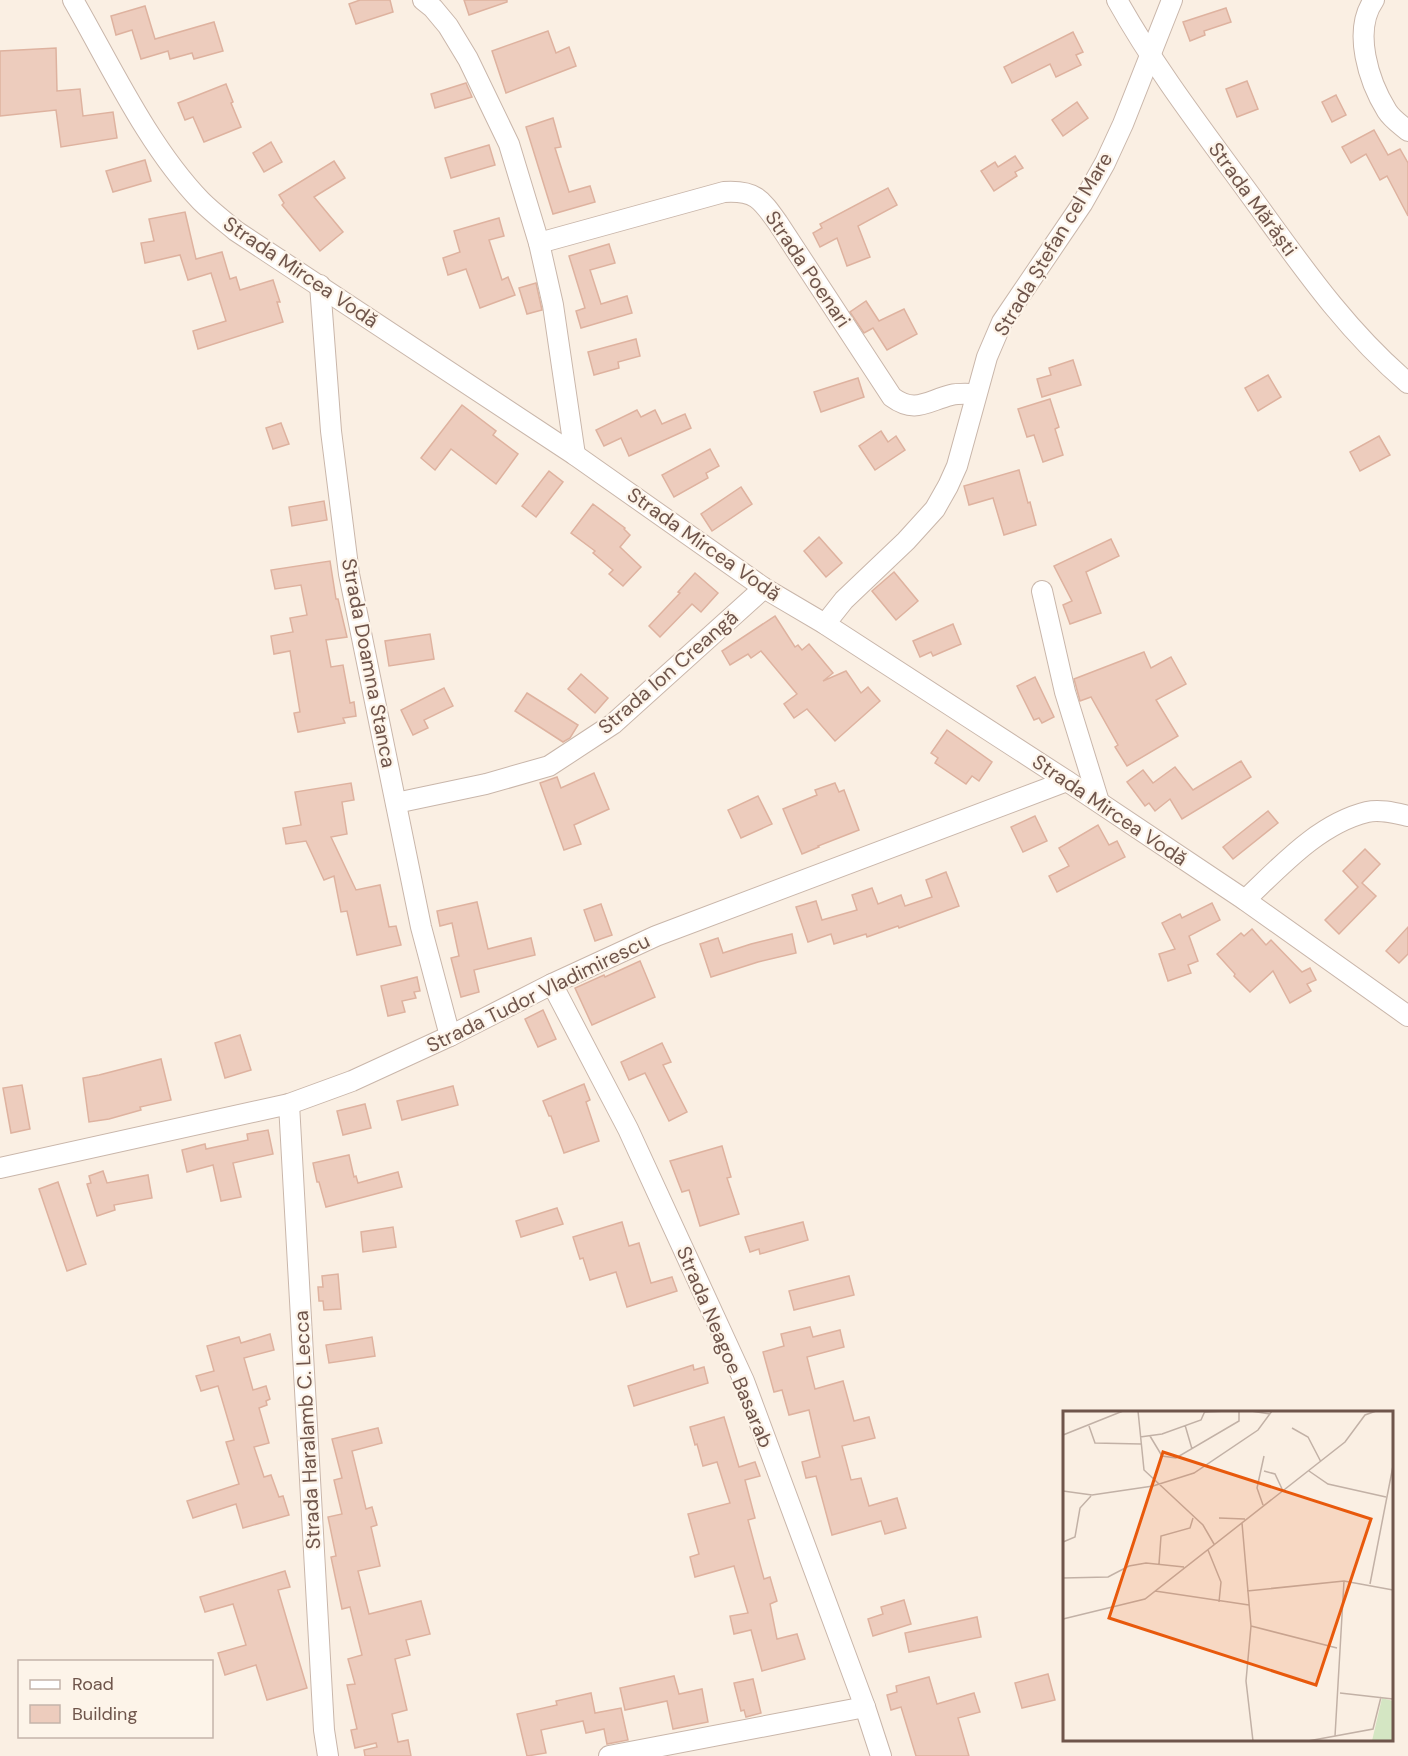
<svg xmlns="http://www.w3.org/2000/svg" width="1408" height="1756" font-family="'DM Sans',sans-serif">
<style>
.building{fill:#edccbd;stroke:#deb29f;stroke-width:1.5}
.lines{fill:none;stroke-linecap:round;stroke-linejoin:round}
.street-casing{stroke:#c9b6aa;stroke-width:22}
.street{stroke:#fff;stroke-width:20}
.labels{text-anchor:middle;stroke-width:4.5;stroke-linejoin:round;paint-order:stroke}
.street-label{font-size:20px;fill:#6f554b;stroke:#fdf4e9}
.inset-road{fill:none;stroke:#c2b1a6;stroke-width:1.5}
.view{fill:#e8590c;fill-opacity:0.15;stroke:#e8590c;stroke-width:3}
.inset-edge{fill:none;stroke:#6f554b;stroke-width:3}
</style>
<rect width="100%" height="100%" fill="#faefe3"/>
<g class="building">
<path d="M360,0H390L393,12L356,24L349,4Z"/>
<path d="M464,0H507V2L469,15Z"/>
<path d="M145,6L155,39L214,22L223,51L194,59L192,53L170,59L168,51L141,59L132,30L116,35L111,16Z"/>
<path d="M1226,8L1231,22L1204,31L1205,35L1190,41L1183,22Z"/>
<path d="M548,31L556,53L569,47L576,66L506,93L492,51Z"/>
<path d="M1073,32L1083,52L1076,55L1081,65L1056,77L1050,64L1012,83L1004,67Z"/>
<path d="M56,48L57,91L80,89L83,116L113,112L117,138L61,147L56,110L0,116V51Z"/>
<path d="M1247,81L1258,109L1237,117L1226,89Z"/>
<path d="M466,83L472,97L435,108L431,94Z"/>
<path d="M226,84L233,102L231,103L241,127L204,142L193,117L185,120L178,103Z"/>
<path d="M1336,95L1346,115L1332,122L1322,102Z"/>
<path d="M1077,102L1088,118L1063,136L1052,120Z"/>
<path d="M553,118L561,147L555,148L569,192L590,186L595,202L553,214L526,127Z"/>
<path d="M1374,130L1388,155L1400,149L1408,163V216L1387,176L1380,180L1366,154L1351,163L1342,147Z"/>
<path d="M271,142L282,162L264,172L253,153Z"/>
<path d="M489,145L495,165L451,178L445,158Z"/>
<path d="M1015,156L1023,168L1015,172L1017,176L994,191L981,171L995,162L998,167Z"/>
<path d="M145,160L151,181L113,192L106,171Z"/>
<path d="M334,161L345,178L314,197L343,232L320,251L282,205L284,203L279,195Z"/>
<path d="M888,188L897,205L858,226L870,257L847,266L837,238L820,247L813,233L822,228L820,224Z"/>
<path d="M185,212L196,259L222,252L230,279L236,277L240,290L273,280L280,302H277L283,322L198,349L193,331L226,321L211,273L188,280L180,255L145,263L141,243L154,241L149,219Z"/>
<path d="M499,218L504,236L489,240L502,280L508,277L515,295L480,308L466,269L448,275L443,258L460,252L454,231Z"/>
<path d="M609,244L615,263L590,270L601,304L627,296L632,313L581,328L576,311L585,308L569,256Z"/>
<path d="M536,283L542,310L527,314L519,288Z"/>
<path d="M866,301L879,321L904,309L917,334L887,350L873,328L864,333L850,312Z"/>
<path d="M636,339L640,356L618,362L619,368L594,375L588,352Z"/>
<path d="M1073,360L1081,385L1042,397L1037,379L1051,375L1049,368Z"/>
<path d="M1268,375L1281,397L1258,411L1245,388Z"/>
<path d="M858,378L864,397L821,412L814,392Z"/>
<path d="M1050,399L1059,427L1055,429L1063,455L1043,462L1034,435L1027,437L1018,409Z"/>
<path d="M462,405L496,431L493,435L518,454L496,484L451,449L435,470L421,458Z"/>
<path d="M637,410L641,417L655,410L662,424L685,414L691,428L629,456L621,438L604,446L596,430Z"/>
<path d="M281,423L289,444L273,449L266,428Z"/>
<path d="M881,431L888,442L896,436L905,450L875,470L859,446Z"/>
<path d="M1379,436L1390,455L1360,471L1350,452Z"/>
<path d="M710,449L719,466L706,473L708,478L674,497L662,475Z"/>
<path d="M1019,470L1028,503L1030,502L1036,525L1004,535L993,498L969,505L964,486Z"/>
<path d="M549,471L563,482L536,517L522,506Z"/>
<path d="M741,487L752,504L712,531L701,514Z"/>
<path d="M324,501L327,520L292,526L289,507Z"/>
<path d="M593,504L625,528L624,529L630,535L620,547L641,567L623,586L609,574L613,570L593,553L595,551L571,533Z"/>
<path d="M819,537L842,563L826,577L804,551Z"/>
<path d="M1111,539L1119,556L1086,572L1101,613L1070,624L1063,605L1072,601L1054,566Z"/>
<path d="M330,561L336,599H338L347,637L326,640L331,667L343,665L350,703L354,702L356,716L343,718L345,723L298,732L294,713L300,712L290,651L274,654L271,636L293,632L290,618L307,615L301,585L275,589L271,570Z"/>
<path d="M894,572L918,601L896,620L872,591Z"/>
<path d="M695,573L718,593L701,612L692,604L660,637L649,626L680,593L678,592Z"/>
<path d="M775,616L795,647L798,645L802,650L809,644L833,673L823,681L846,671L861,693L868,687L880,701L835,741L807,709L794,718L784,704L797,694L761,651L751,658L748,654L730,665L722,651Z"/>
<path d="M953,624L961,644L933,656L931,652L920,657L913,641Z"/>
<path d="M430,634L434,659L389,666L385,641Z"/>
<path d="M1144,652L1151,668L1171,657L1186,684L1156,700L1178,736L1127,766L1115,747L1118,745L1091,697L1080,701L1074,679Z"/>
<path d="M581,674L608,698L595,713L568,689Z"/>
<path d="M1035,677L1054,717L1042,723L1039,718L1034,720L1017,686Z"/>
<path d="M444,688L453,706L424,720L428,728L413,735L401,710Z"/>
<path d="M527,693L578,725L570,738L563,742L515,711Z"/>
<path d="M947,730L992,762L979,781L972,776L966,784L935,763L938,758L931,753Z"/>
<path d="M1241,761L1251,777L1182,819L1170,799L1155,811L1149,803L1145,806L1127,782L1143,770L1153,783L1175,767L1193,790Z"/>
<path d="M594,773L609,809L574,825L581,844L564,850L540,783L557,777L561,788Z"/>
<path d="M351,783L354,800L342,802L347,834L331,837L356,890L380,885L389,927L396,926L401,945L357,955L347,911L341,912L334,876L324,880L306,841L286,844L283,828L301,825L295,792Z"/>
<path d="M835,783L839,792L844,790L859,830L818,846L819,847L802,854L783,809L817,795L815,790Z"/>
<path d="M758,796L772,824L741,838L728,810Z"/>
<path d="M1268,811L1278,823L1233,859L1223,847Z"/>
<path d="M1035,816L1047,841L1023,852L1011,827Z"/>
<path d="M1098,825L1109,845L1117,841L1125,857L1057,892L1049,876L1069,866L1059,848Z"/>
<path d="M1365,849L1380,864L1362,883L1376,896L1339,934L1325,920L1358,887L1343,871Z"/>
<path d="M946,872L959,906L899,928L898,926L867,937L866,934L834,944L831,934L808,942L796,907L816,901L822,920L857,910L852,895L872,888L878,904L901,895L905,906L932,897L926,880Z"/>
<path d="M477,902L488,949L531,938L535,955L474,970L479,992L461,997L451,958L459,956L452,923L440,926L437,911Z"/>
<path d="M1212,903L1220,920L1189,936L1198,961L1188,965L1191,973L1168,981L1159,954L1175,949L1162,923L1180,914L1182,918Z"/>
<path d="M601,904L612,935L595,941L584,910Z"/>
<path d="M1408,927V954L1399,963L1386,951Z"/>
<path d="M1252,929L1266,945L1271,940L1302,972L1310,968L1316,980L1307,984L1311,991L1290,1003L1273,971L1250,992L1234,976L1235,974L1217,954L1241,933L1244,936Z"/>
<path d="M792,934L796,953L758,962L711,977L700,944L718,938L723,953L751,944Z"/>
<path d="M640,961L655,997L592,1025L575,988L604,975L605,977Z"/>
<path d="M417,977L420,991L414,992L416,998L402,1001L405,1012L388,1016L381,986Z"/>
<path d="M543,1010L556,1039L538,1047L525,1019Z"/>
<path d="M240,1035L251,1070L225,1078L215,1043Z"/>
<path d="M662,1043L671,1062L663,1065L687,1112L669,1121L645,1073L629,1080L621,1062Z"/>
<path d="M161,1059L171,1100L140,1107L141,1110L109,1119L89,1122L83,1078L99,1075Z"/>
<path d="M584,1084L590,1100L586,1102L599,1141L564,1153L551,1116H549L543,1101Z"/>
<path d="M22,1085L30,1129L11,1133L3,1088Z"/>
<path d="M453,1086L458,1105L402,1120L397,1101Z"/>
<path d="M365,1104L371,1128L343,1135L337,1111Z"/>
<path d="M268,1130L273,1154L233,1163L241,1197L221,1201L213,1165L187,1172L182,1150L205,1144L206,1149L248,1140L247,1134Z"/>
<path d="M722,1146L731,1177L727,1178L739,1214L700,1226L689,1190L682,1192L670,1161Z"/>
<path d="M349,1155L354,1177L356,1176L358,1183L398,1172L402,1187L326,1207L319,1182H317L313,1163Z"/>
<path d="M103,1171L107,1183L148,1175L152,1198L114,1205L115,1210L97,1216L87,1184L91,1183L89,1176Z"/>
<path d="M58,1182L86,1264L67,1271L39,1189Z"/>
<path d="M557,1208L563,1224L521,1237L516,1221Z"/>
<path d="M622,1222L629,1246L639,1243L651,1283L672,1277L677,1291L627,1307L616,1272L590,1280L583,1258L580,1259L573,1237Z"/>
<path d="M803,1222L808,1240L760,1254L759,1249L750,1252L745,1237Z"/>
<path d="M393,1227L396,1247L363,1252L361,1232Z"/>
<path d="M338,1274L341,1309L324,1310L323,1301H319L318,1287H323L322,1276Z"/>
<path d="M849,1276L854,1295L794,1310L789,1291Z"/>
<path d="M810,1327L813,1337L840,1330L844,1347L807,1357L815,1389L843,1381L854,1421L869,1417L875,1438L842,1446L851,1480L861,1478L869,1506L897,1498L906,1528L885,1534L881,1521L832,1535L816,1476L806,1478L802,1462L820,1457L809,1410L789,1415L782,1390L774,1392L763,1352L784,1346L781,1334Z"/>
<path d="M270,1334L274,1350L244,1358L253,1390L266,1386L270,1399L266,1401L267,1405L259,1408L269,1443L254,1447L264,1477L271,1475L279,1497L283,1496L289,1515L243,1528L236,1504L193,1518L187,1501L239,1484L226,1442L234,1440L218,1386L201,1391L196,1376L214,1371L207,1346L239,1337L241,1343Z"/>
<path d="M372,1337L375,1356L329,1363L326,1345Z"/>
<path d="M693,1365L694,1370L704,1367L708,1383L634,1406L628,1386Z"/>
<path d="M724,1417L739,1467L755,1462L760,1476L745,1480L755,1518L748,1520L764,1579L770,1577L777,1601L770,1604L777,1639L797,1634L805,1659L762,1671L751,1630L734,1634L730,1616L748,1613L734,1566L695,1577L690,1557L699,1554L688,1514L730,1503L717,1462L703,1466L697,1444L695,1445L690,1427Z"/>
<path d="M378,1428L382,1443L352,1451L366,1509L372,1507L377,1525L371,1527L380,1566L358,1571L369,1614L421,1601L430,1634L406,1640L410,1655L395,1659L407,1710L392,1714L398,1742L408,1740L411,1756H365L364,1750L377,1747L376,1743L355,1748L351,1730L357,1729L347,1685L355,1684L348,1659L362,1655L350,1607L342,1609L331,1557L336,1556L328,1517L342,1514L334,1480L342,1478L332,1439Z"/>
<path d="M285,1571L290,1587L278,1590L307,1688L267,1700L256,1665L225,1675L218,1653L246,1645L233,1604L205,1612L200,1597Z"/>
<path d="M904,1600L911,1624L873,1636L868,1619L883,1614L881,1607Z"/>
<path d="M977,1617L981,1637L909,1652L905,1633Z"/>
<path d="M1048,1674L1055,1700L1022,1708L1015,1683Z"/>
<path d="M674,1676L679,1694L702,1689L708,1722L673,1729L667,1701L625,1710L620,1688Z"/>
<path d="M929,1677L937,1704L974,1693L980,1712L958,1718L969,1756H916L901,1707L891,1710L887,1695L897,1692L896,1686Z"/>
<path d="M753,1679L761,1713L746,1717L744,1710L741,1711L734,1683Z"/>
<path d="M591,1693L595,1713L621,1708L628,1740L607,1744L604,1729L586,1733L583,1721L541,1730L546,1753L527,1756L517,1714L557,1705L556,1701Z"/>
</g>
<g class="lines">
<defs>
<g id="street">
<path d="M73,0C111,66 148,146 201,201C212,212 224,221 236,231L575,455L764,588L825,624L1067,781L1245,900L1408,1016"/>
<path d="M423,0L433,8L448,26L468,59L509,144L539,243L553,305L575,455"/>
<path d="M1117,0C1155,68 1202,129 1248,192C1297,259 1343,328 1408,383"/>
<path d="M1374,0C1352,31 1369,82 1387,111C1392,119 1401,125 1408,131"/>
<path d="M539,243L724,192C755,190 761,199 778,223L892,397C915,414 927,401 951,395C959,393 968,394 976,394"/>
<path d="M320,285L331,431L349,574L421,927L450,1036"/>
<path d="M1042,591L1065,692L1099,802"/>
<path d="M825,624L844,600L906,541L935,509L948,486L957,466L987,357L1002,322L1082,204L1105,163L1123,124L1172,0"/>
<path d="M396,803L486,784L549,766L613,724L764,588"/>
<path d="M1245,900C1280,867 1318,824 1367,812C1380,809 1395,813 1408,816"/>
<path d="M552,984L628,1129L744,1381L865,1707L881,1756"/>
<path d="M289,1104L324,1730L328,1756"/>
<path d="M0,1168L289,1104L352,1081L450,1036L552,984L656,936L1067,781"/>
<path d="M609,1756L865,1707"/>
</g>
</defs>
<use href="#street" class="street-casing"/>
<use href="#street" class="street"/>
</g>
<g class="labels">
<g class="street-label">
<text transform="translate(1253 199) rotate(54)" y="7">Strada Mărăști</text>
<text transform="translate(1053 244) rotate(-59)" y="7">Strada Ștefan cel Mare</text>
<text transform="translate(808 269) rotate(56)" y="7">Strada Poenari</text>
<text transform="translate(301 272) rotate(34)" y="7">Strada Mircea Vodă</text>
<text transform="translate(704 544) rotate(35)" y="7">Strada Mircea Vodă</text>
<text transform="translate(369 663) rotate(79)" y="7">Strada Doamna Stanca</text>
<text transform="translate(668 672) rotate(-41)" y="7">Strada Ion Creangă</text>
<text transform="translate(1110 810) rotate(34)" y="7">Strada Mircea Vodă</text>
<text transform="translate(538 993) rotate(-26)" y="7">Strada Tudor Vladimirescu</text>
<text transform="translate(725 1347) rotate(67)" y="7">Strada Neagoe Basarab</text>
<text transform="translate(307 1430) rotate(-93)" y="7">Strada Haralamb C. Lecca</text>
</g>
</g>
<g transform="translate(1063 1411)">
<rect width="330" height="330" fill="#faefe3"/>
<path d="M319,287L330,290V330H309Z" fill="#d4e6c3"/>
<path class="inset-road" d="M75,0L81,59L140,114L151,133M188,0L207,3M142,1L164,0M122,14L129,38M26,15L32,32L78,33M229,17L245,26L258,51M0,24L60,0M87,25L99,45L113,47L176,10V0M77,26L99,23L138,9L142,0M201,60L212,63L220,80M246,60L265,73L323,86M0,80L29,84L90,75L131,62L195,19L209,0M200,94L194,77L201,45M156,107L182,108M179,112L188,215L183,270L190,330M0,131L12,126L17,97L28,85M145,139L158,171L156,191M96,153L98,125L127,117L130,107M0,167L45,166L66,155L83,152L121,156M307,173L330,55M92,180L186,194M184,180L281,170L330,179M0,208L82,188L282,31L302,4L313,0M188,215L274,237M277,282L330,288M272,325L281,170M245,330L310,318L318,286"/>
<path class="view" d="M100,41L308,108L253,274L46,207Z"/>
<rect width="330" height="330" class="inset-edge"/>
</g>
<rect x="18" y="1660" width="195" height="78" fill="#fdf4e9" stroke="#c4b4aa" stroke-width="1.5"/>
<rect x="30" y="1680" width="30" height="9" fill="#ffffff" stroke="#c4b4aa" stroke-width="1.5"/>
<text x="72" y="1690" font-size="18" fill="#6f554b">Road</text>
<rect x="30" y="1705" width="30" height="18" fill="#edccbd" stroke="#c4b4aa" stroke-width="1.5"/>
<text x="72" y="1720" font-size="18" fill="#6f554b">Building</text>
</svg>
